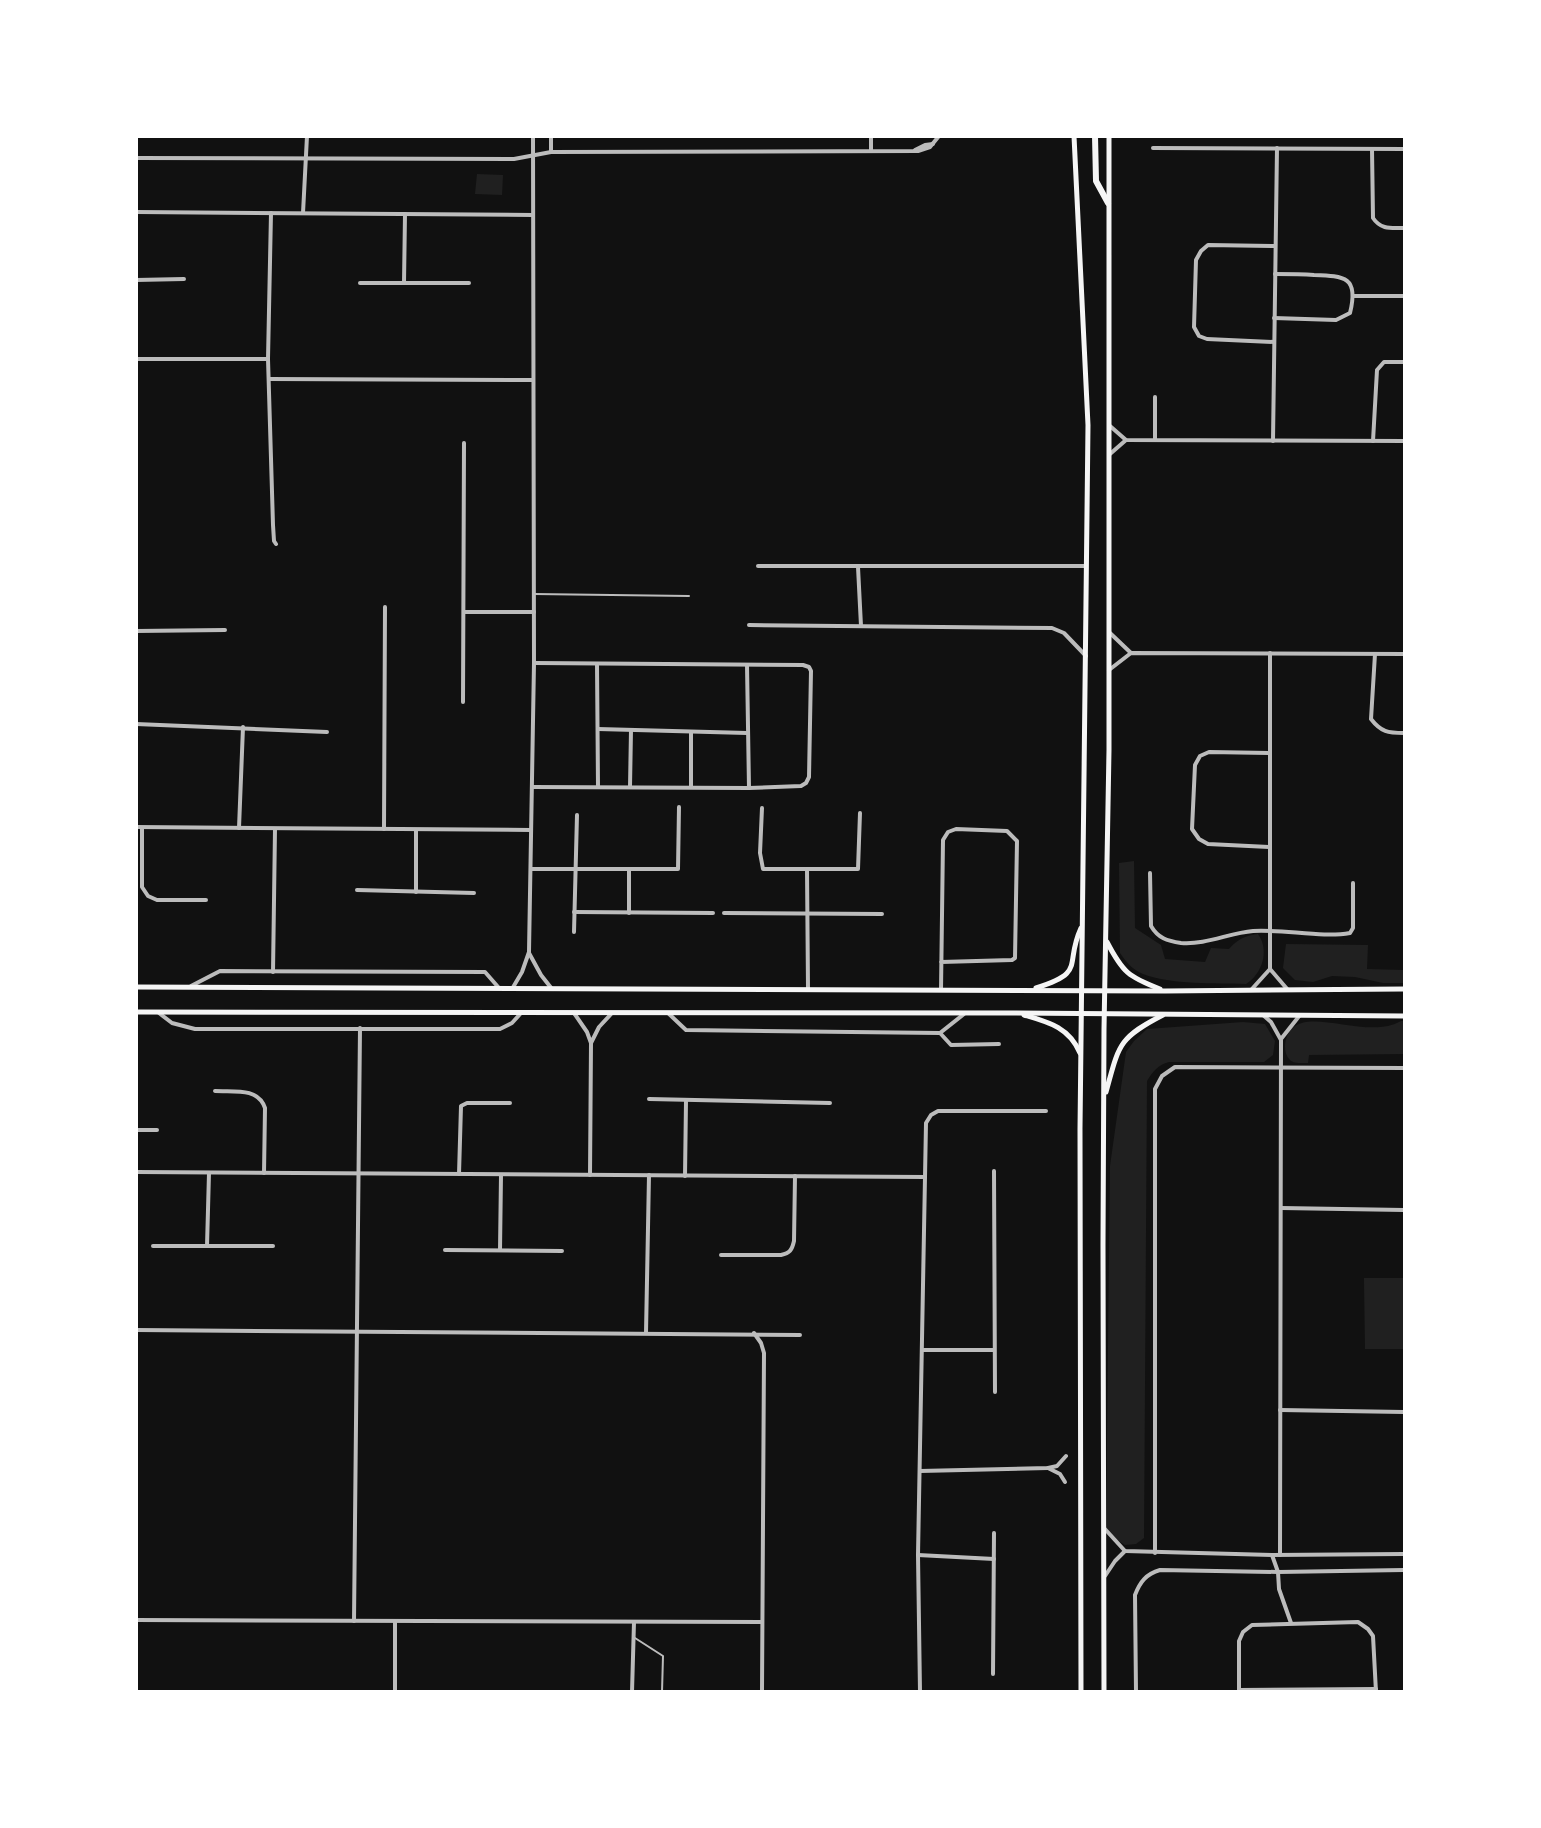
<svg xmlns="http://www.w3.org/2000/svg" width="1541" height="1828" font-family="Cabin,sans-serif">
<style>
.green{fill:#202020}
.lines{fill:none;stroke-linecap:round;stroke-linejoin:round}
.service{stroke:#bcbcbc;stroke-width:2}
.minor{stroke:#bcbcbc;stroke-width:4}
.secondary{stroke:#f5f5f5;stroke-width:5}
.primary{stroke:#f5f5f5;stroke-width:6}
</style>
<rect width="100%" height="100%" fill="#111"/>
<g class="green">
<path d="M477,174L503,175L502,195L475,194Z"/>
<path d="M1134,861L1135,928L1161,945L1165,959L1205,962L1211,948L1229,949C1238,939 1244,936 1258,934C1270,951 1262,974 1246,984C1215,983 1172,985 1143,974C1133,970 1126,962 1120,953L1119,863Z"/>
<path d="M1286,944L1368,945L1367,969L1404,970V983H1383L1355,977L1332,976L1313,982L1295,980L1283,968Z"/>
<path d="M1401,1021H1404V1054L1309,1055L1308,1063C1302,1063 1294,1064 1290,1060C1281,1051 1285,1033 1295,1026C1316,1011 1371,1039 1401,1021Z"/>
<path d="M1243,1022L1265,1024L1275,1041L1273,1055L1264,1062H1169C1158,1065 1153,1071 1147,1081L1144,1538L1136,1544L1125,1545L1114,1538L1106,1528L1110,1166L1126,1052L1134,1041L1147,1029Z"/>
<path d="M1364,1278H1404V1349H1365Z"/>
</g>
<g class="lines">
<g class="service">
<path d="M534,594L689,596"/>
<path d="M635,1638L663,1656L662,1692"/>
</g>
<g class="minor">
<path d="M551,136V152"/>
<path d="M1153,148L1404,149"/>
<path d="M1372,149L1373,218C1381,230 1391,228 1404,228"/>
<path d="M915,150L925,145L933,144"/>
<path d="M871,151V136"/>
<path d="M136,158L514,159L551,152L918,151L930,147L939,136"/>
<path d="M136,212L533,215"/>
<path d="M271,213L268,359L273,525L274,541L276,544"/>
<path d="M303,213L307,136"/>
<path d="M136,280L184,279"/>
<path d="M360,283H469"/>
<path d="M404,283L405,214"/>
<path d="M1353,296H1404"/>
<path d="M1274,318L1336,320L1350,313C1359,277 1345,276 1314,275C1301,274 1288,274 1275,274"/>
<path d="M1274,342L1207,339L1199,336L1194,327L1196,260L1201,251L1208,245L1275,246"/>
<path d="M136,359H268"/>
<path d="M269,379L533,380"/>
<path d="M1110,426L1126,440L1404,441"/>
<path d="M1155,440V397"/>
<path d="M1273,441L1277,148"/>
<path d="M1373,441L1377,370L1384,362H1404"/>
<path d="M1110,454L1126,440"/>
<path d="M758,566H1086"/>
<path d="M858,567L861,626"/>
<path d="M464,612H534"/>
<path d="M749,625L1052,628L1064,633L1086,656"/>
<path d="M136,631L225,630"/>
<path d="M1110,633L1131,653"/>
<path d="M1270,653V969L1288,990"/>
<path d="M1375,654L1371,719C1381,732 1388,733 1404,733"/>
<path d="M597,664L598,787"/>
<path d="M747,665L749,788"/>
<path d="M1109,670L1131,653L1404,654"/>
<path d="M463,702L464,443"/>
<path d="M136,724L327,732"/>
<path d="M598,729L747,733"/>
<path d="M1269,753L1209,752L1200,756L1195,765L1192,829L1199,839L1208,844L1269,847"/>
<path d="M533,787L749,788L801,786L806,783L809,777L811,671L809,667L803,665L535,663"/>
<path d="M630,787L631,730"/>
<path d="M691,787V732"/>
<path d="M762,808L760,853L763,869H858L860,813"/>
<path d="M136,827L531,830"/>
<path d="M142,828V887L148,896L157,900H206"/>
<path d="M239,828L243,727"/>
<path d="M384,829L385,607"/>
<path d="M416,830V892"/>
<path d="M531,869H678L679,807"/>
<path d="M807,869L808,989"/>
<path d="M1150,873L1151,926C1158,938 1167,941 1181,943C1206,945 1229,933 1253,931C1283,929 1322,938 1350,933L1353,928V883"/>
<path d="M357,890L474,893"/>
<path d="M574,912L713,913"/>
<path d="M629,913V869"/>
<path d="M724,913L882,914"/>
<path d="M574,932L577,815"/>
<path d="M529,953L541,975L552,989"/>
<path d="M273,972L275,829"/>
<path d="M191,986L220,971L485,972L499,988"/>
<path d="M512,989L522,972L529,952L534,663L533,136"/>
<path d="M941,990L943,840L948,832L956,829L1007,831L1017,841L1015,958L1012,960L941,962"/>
<path d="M1251,990L1270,969"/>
<path d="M159,1013L172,1023L195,1029H500L512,1023L521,1013"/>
<path d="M574,1013L587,1032L591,1043L599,1027L612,1013"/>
<path d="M668,1013L686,1030L940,1033L964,1014"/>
<path d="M1263,1015L1271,1022L1281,1040L1280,1555"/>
<path d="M940,1033L951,1045L999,1044"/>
<path d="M1281,1039L1300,1015"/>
<path d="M215,1091C233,1092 258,1087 265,1108L264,1173"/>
<path d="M649,1099L830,1103"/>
<path d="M136,1130H157"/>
<path d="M994,1171L995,1392"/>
<path d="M136,1172L925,1177"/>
<path d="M459,1174L461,1106L467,1103H510"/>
<path d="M590,1175L591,1043"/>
<path d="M685,1176L686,1101"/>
<path d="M1281,1208L1404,1210"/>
<path d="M153,1246H273"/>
<path d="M207,1246L209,1173"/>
<path d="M445,1250L562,1251"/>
<path d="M500,1250L501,1175"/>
<path d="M721,1255H781C790,1253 792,1250 794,1241L795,1176"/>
<path d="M136,1330L800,1335"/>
<path d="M646,1333L649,1175"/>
<path d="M754,1333L761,1343L764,1353L762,1692"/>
<path d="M922,1350H994"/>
<path d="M1280,1410L1404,1412"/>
<path d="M1048,1468L1060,1474L1065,1482"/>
<path d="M920,1471L1048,1468L1057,1466L1066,1456"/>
<path d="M1104,1528L1125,1551L1272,1555L1404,1554"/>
<path d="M1155,1553V1089L1162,1076L1175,1067L1404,1068"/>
<path d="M918,1555L994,1559"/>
<path d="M1272,1555L1278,1572L1279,1589L1291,1623"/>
<path d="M1105,1576L1115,1561L1125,1551"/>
<path d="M136,1620L762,1622"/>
<path d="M354,1621L360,1028"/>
<path d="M993,1674L994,1533"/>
<path d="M1239,1690L1376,1689"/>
<path d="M395,1692V1621"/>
<path d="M632,1692L634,1622"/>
<path d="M920,1692L918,1555L926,1123L931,1115L938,1111H1046"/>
<path d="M1136,1692L1135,1595C1140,1582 1146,1574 1160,1570L1278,1572L1404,1570"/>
<path d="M1239,1692V1641L1243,1632L1252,1625L1358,1622L1368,1629L1373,1636L1376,1692"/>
</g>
<g class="secondary">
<path d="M1074,136L1088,425L1080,1129L1081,1692"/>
<path d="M1107,942C1123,973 1129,977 1160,989"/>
<path d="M136,987L1165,991L1404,989"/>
<path d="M1036,988C1087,972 1064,965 1081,928"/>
<path d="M136,1012L1016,1013L1404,1016"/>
<path d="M1024,1015C1048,1022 1069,1027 1080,1053"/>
<path d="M1106,1092C1119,1045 1118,1038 1163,1015"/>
<path d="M1104,1692L1103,1244L1104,1029L1109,750V136"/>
</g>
<path class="primary" d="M1095,136L1096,181L1108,203"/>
</g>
<rect width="1541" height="1828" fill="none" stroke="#ffffff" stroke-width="276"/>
</svg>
